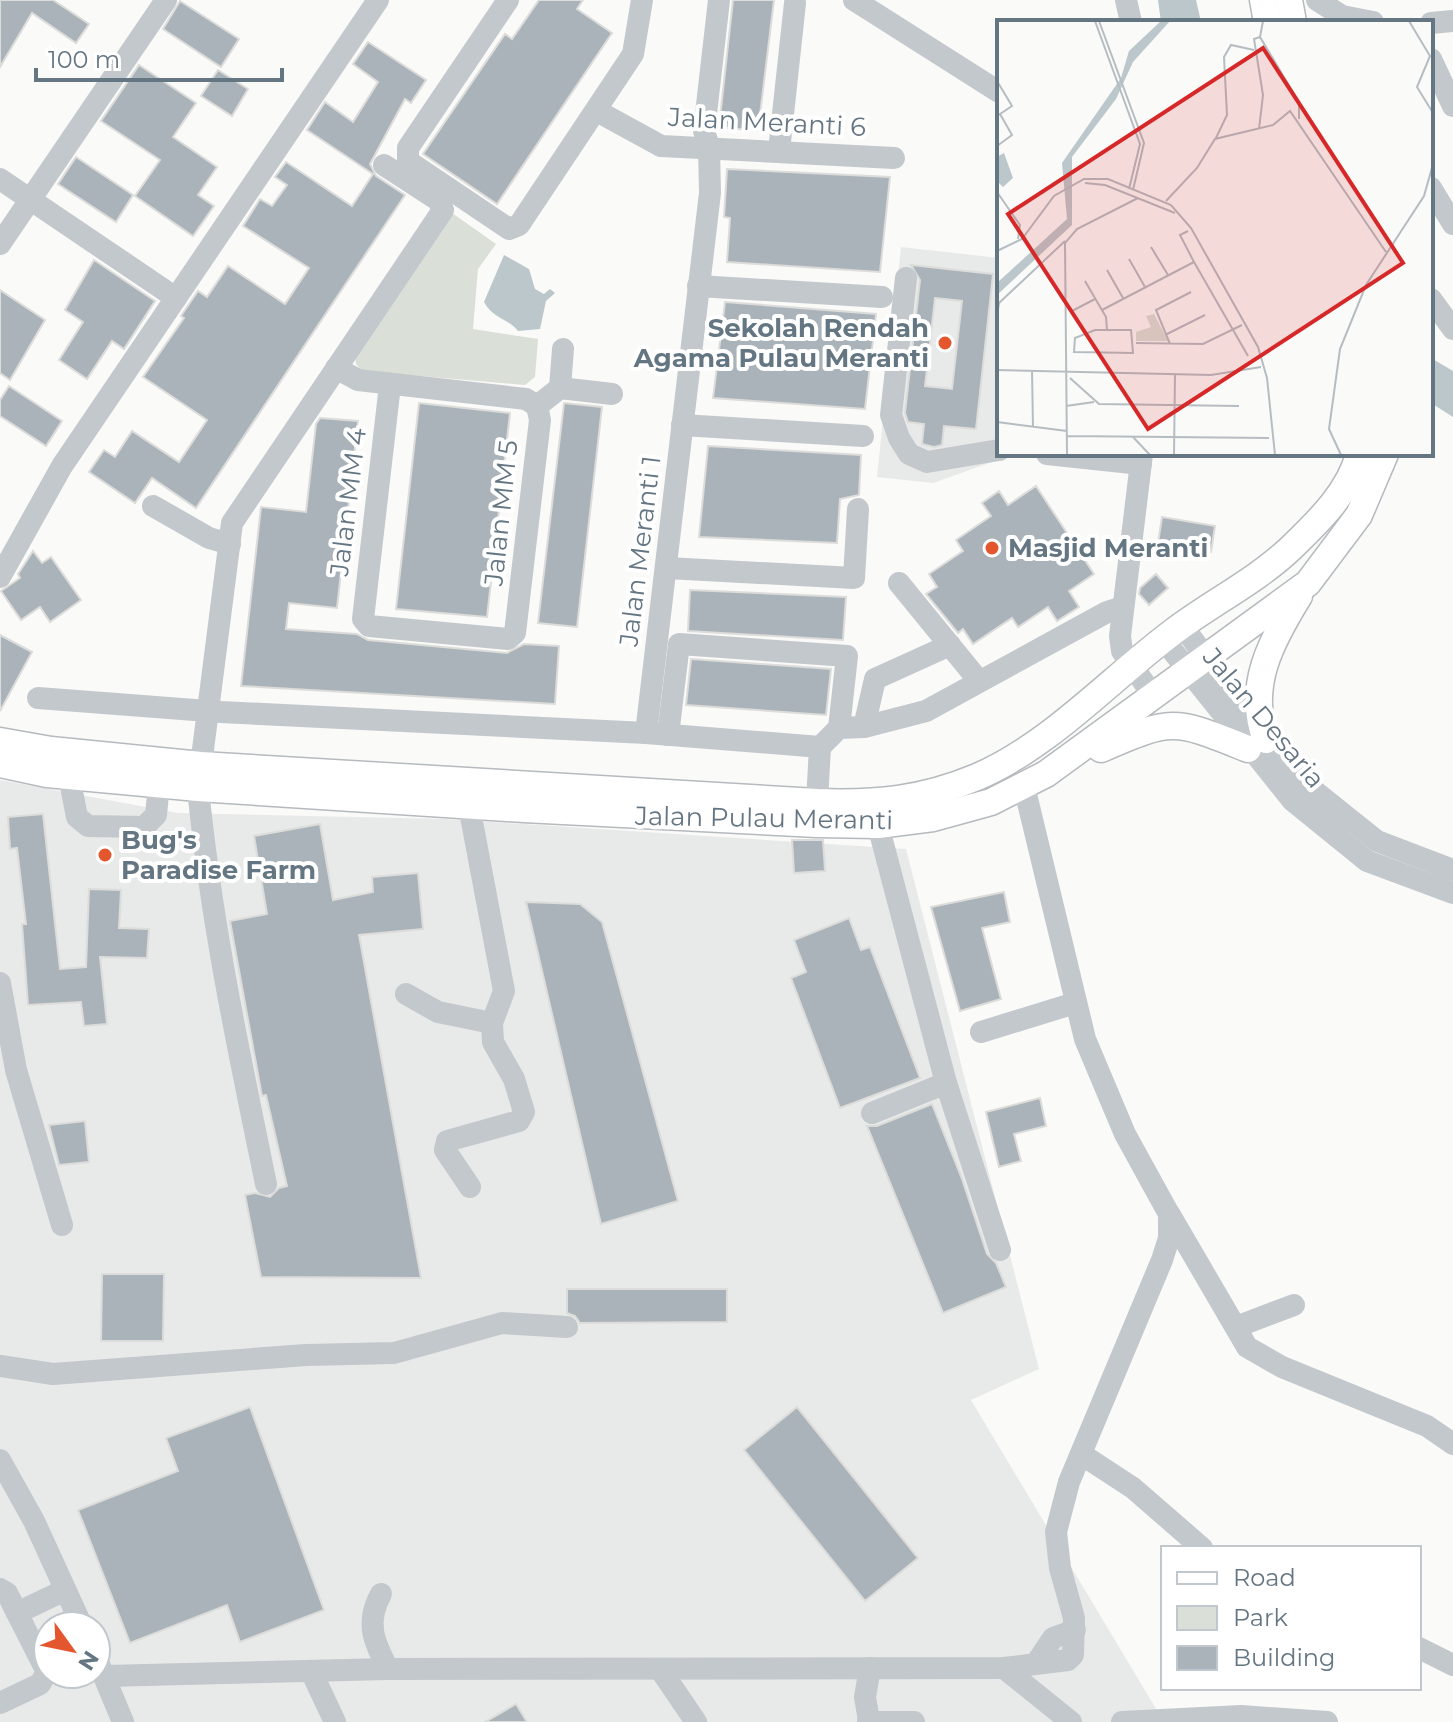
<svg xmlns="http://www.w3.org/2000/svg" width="1453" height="1722" font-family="Montserrat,sans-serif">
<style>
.built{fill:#e8e9e9;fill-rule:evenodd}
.green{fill:#dadfd7}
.water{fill:#bbc7cb}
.building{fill:#aab3b9;stroke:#dcdcda;stroke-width:2;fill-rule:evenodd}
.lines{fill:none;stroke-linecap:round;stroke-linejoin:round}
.major-casing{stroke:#b5babe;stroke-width:29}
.minor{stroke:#c3c8cc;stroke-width:22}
.major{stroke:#fff;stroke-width:26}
.poi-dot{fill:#e4572e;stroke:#fff;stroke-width:3}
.labels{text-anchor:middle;stroke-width:8;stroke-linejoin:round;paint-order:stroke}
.street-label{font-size:26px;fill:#657683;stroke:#fff}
.poi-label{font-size:26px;font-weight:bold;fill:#657683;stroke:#fff;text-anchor:start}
.inset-road{fill:none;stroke:#b5bdc2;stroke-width:2}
.view{fill:#d62828;fill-opacity:0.15;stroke:#d62828;stroke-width:4}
.inset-edge{fill:none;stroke:#657683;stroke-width:4}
</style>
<rect width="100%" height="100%" fill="#fafaf8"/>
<g class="built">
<path d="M901,247L999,258V428L995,461L933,483L877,477Z"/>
<path d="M0,780L178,813L445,819L906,849L1039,1369L971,1400L1164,1722H0ZM48,1626H96V1674H48Z"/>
</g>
<path class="green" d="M452,213L496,244L478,269L473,329L538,339L535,377L525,385L362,371L356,364L355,354Z"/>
<g class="water">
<path d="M1158,0H1196L1201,22H1161Z"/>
<path d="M504,255L529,269L535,289L544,294L550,289L555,293L546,301L540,329L518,331C508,318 493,319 484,302Z"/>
<path d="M1431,358L1453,371V417L1431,403Z"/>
</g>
<g class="building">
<path d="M0,0H53L89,24L76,43L32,13L0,67Z"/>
<path d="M539,0H583L577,9L612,33L497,204L423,154L505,34L512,39Z"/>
<path d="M733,0H774L758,131L719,127Z"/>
<path d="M180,1L239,39L221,67L163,29Z"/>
<path d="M368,42L426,80L411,103L405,99L370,164L376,176L405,195L196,508L152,478L135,503L89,472L104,450L115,457L132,431L179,462L207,420L143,377L184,318L181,316L198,291L207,297L228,266L285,304L309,268L243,226L260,199L272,206L287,185L275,177L286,162L352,206L373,174L307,130L325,102L353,122L378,82L353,64Z"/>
<path d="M139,65L196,103L173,137L217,167L198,195L214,206L193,236L135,196L160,160L101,121Z"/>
<path d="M218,70L248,89L232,116L201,96Z"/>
<path d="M76,157L133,195L116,222L58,184Z"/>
<path d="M727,169L890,177L880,272L727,262L730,218L724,217Z"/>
<path d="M94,260L155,301L124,349L112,341L87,379L59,360L83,322L65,310Z"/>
<path d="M911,265L993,274L976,429L944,426L942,445L934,447L922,444L924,424L908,422L905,413L920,280ZM935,298L962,301L952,389L925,386Z"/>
<path d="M0,290L45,320L10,380L0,373Z"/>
<path d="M725,302L876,314L865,409L713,398Z"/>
<path d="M9,386L62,421L46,446L0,416V400Z"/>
<path d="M419,403L510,413L487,617L396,609Z"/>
<path d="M564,403L602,407L577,627L538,623Z"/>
<path d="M320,418L358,421L337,608L289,603L286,629L357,634L368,640L507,653L524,644L559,646L555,704L241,686L261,507L306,512L316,424Z"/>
<path d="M708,446L861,455L859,495L840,499L837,543L699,537Z"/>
<path d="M1036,486L1094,574L1069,591L1079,607L1057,621L1048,607L1018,627L1012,618L973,644L963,629L958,633L926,594L937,587L929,574L963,551L956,540L991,516L982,503L999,491L1008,505Z"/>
<path d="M1162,517L1215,526L1211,552L1158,543Z"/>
<path d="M33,551L42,563L51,557L81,600L50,622L40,607L21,620L1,591L20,578L18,574Z"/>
<path d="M1156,574L1168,588L1149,605L1139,594L1140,588Z"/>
<path d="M690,590L846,597L843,640L688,631Z"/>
<path d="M0,635L32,652L0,711Z"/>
<path d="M691,659L831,669L826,715L686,705Z"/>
<path d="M43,814L60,969L86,967L89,889L121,890L119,928L149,929L147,958L100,957L107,1024L84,1026L81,1002L28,1005L22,924H26L17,848L10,849L8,817Z"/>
<path d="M320,824L333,900L373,892L372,877L418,873L423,929L359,935L421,1278L261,1277L245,1195L255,1193L270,1197L279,1188L287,1186L266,1095L262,1096L230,921L267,914L254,836Z"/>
<path d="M792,840H823L825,871L794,873Z"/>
<path d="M1004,892L1010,922L982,928L1001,999L960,1011L931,907Z"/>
<path d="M526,902L580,904L602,922L678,1201L601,1224Z"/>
<path d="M849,918L861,950L870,947L920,1078L840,1108L791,978L806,972L794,940Z"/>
<path d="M1040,1098L1046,1126L1014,1134L1021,1161L999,1167L986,1112Z"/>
<path d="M932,1104L962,1179L987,1254L996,1263L1006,1287L943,1313L867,1126H877Z"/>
<path d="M85,1121L89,1162L59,1165L49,1125Z"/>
<path d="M102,1274H164L163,1341H101Z"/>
<path d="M567,1289H727V1322L580,1323L575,1316L567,1313Z"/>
<path d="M250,1407L324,1610L240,1642L227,1605L130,1643L78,1510L178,1471L166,1438Z"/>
<path d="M797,1407L918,1558L865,1601L744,1450Z"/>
<path d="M516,1704L527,1722H485Z"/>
</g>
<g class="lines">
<defs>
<g id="major">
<path d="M1263,0L1267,22"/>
<path d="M1289,0L1293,22"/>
<path d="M1266,740C1246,687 1271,641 1299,596"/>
<path d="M0,741L51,750L201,765L817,802C876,804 922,800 977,777C1051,745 1110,679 1173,632C1211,603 1258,580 1292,547C1319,521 1350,491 1359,454"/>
<path d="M1101,749C1174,717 1175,720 1248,749"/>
<path d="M0,764L47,774L198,788L524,809L817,824L878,825L933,818L991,802L1046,774L1308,583L1359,515L1385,454"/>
</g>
</defs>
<use href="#major" class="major-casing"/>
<g class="minor">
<path d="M508,0L408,148V161L509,229L519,225L633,54L642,0"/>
<path d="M719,0L704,131L709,147L710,193L646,733L820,747L817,802"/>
<path d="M854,0L999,92"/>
<path d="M1126,0L1131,22"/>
<path d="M1317,0L1342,16L1373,22"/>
<path d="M1431,23L1453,21"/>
<path d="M1431,59L1453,106"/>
<path d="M597,111L661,146L894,158"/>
<path d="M779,151L795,3"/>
<path d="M0,179L176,298"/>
<path d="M1431,188L1453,224"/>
<path d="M0,244L166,0"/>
<path d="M906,278L891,415L899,438L909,454L927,462L999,450"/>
<path d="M698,286L882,297"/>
<path d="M1431,299L1453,329"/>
<path d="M336,368L358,380L526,399L537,406"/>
<path d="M390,385L363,619L369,626L508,639L515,633L540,420L537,406"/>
<path d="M560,388L612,394"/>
<path d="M537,406L560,388L563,349"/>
<path d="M682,425L863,436"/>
<path d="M1047,454L1141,464"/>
<path d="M1142,454L1120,636L1122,651L1154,697"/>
<path d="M153,506L209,538L230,544"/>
<path d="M667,568L854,578L858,509"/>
<path d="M0,577L62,466L378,0"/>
<path d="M899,583L979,681"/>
<path d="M1182,625L1266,740L1307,785L1377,841L1453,870"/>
<path d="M1163,639L1293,801L1367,861L1453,893"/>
<path d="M38,698L221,712L646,733"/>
<path d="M864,727L875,679L950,645"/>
<path d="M668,735L679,644L847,656L839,728"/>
<path d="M820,747L839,728L864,727L926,711L1107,612L1120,608"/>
<path d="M201,765L232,523L443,210L438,200L384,165"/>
<path d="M69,776L77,817L88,826L144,827L156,815L159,784"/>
<path d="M198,788C211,922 239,1053 266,1184"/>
<path d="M469,806L504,991L492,1023L493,1042L514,1079L524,1112L519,1121L447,1141L445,1150L470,1187"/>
<path d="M878,825L946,1083L1000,1250"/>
<path d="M0,983L16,1070L62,1225"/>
<path d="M406,994L438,1012L492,1023"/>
<path d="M981,1032L1075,1003"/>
<path d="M872,1113L946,1083"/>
<path d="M1170,1215L1247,1347L1282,1367L1427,1426L1453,1444"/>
<path d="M1236,1327L1294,1305"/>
<path d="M0,1366L53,1374L306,1355L394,1353L502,1323L567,1327"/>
<path d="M1081,1454L1133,1488L1202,1548"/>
<path d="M0,1460L34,1521L82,1626"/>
<path d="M0,1589L7,1593L17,1613L65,1590"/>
<path d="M381,1594C365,1623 374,1642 388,1669"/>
<path d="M1419,1648L1453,1665"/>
<path d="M96,1657L123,1722"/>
<path d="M1037,1662L1053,1638L1075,1630"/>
<path d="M1004,1668L1071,1722"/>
<path d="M660,1669L696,1722"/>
<path d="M312,1673L335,1722"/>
<path d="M105,1676L388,1669L1004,1668L1068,1660L1073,1655L1074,1618L1060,1568L1056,1532L1069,1482L1162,1260L1169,1238V1214L1125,1134L1085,1039L1024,786"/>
<path d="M0,1703L40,1684L47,1672L17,1613"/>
<path d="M869,1721L865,1697L870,1668"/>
<path d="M868,1722H914"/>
<path d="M1122,1722L1241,1716L1327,1722"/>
</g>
<use href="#major" class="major"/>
</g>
<g class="poi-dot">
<circle cx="945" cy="343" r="8"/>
<circle cx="992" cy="548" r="8"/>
<circle cx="105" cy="855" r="8"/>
</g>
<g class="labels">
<g class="street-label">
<text transform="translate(767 122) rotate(3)" y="9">Jalan Meranti 6</text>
<text transform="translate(348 502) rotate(-83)" y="9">Jalan MM 4</text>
<text transform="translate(501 513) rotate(-84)" y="9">Jalan MM 5</text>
<text transform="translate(640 551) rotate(-83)" y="9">Jalan Meranti 1</text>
<text transform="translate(1264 718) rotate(50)" y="9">Jalan Desaria</text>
<text transform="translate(764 818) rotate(1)" y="9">Jalan Pulau Meranti</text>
</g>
<g class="poi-label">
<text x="929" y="337" text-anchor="end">Sekolah Rendah<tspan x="929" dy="30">Agama Pulau Meranti</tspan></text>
<text x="1008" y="557">Masjid Meranti</text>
<text x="121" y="849">Bug's<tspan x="121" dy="30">Paradise Farm</tspan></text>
</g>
</g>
<g transform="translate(997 20)">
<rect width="436" height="436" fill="#fafaf8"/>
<path d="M157,294L171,321H139V312L154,307L149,296Z" fill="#dadfd7"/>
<path d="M164,1H173L136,42L119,79L75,137V205L0,275V263L70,199L65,143L124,58L132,31ZM7,133L16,158L6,167L0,161V137Z" fill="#bbc7cb"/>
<path class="inset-road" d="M98,1L143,124L132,169M102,1L147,123L136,170M266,1L263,17L302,82V99M412,1L433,36L420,67L436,93M0,61L15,86L0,96M262,109L266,75L257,19L263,17M219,118L230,95L227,37L234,25L257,30M0,126L15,115L3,94M88,163L108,165L178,193M0,172L23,205L21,219M169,181L200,148L218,119L276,105L293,91L389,232M154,227L171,255M0,231L25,219L57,176L87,159H111L174,185L194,208L261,327L270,358L278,435M132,239L148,267M197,242L251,336M110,250L126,278M88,261L109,297L110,310M105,290L197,242L183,215L191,211M75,291L98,279M0,295L2,283L68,221M98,310H134L136,333L77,332L78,318ZM170,314L208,295M139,323L206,324L245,305M173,324L159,290L194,272M0,350L214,355L264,347M35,350L36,407M73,358L102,384L242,386M69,386L97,382M0,402L70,411M70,416L272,418M136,417L153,435M70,435L68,223L80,209L141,178M177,435L178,354M344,435L332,409L343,329L369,265L427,176L436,144"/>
<path class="view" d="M266,28L406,243L151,409L11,194Z"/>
<rect width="436" height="436" class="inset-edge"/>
</g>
<rect x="1161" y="1546" width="260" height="144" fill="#ffffff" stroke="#c1c8cd" stroke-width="2"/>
<rect x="1177" y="1572" width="40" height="12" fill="#ffffff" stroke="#c1c8cd" stroke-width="2"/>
<text x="1233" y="1586" font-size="24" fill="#657683">Road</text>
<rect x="1177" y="1606" width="40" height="24" fill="#dadfd7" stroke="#c1c8cd" stroke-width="2"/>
<text x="1233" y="1626" font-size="24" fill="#657683">Park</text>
<rect x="1177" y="1646" width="40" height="24" fill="#aab3b9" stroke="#c1c8cd" stroke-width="2"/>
<text x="1233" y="1666" font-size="24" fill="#657683">Building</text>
<g transform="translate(72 1650) rotate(123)"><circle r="38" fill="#ffffff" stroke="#c1c8cd" stroke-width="2"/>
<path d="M0-6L14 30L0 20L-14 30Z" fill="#e4572e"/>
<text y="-12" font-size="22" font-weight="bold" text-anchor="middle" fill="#657683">N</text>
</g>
<path d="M36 68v12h246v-12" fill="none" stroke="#657683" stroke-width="4"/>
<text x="48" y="68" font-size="24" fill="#657683" stroke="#ffffff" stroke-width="6" paint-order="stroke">100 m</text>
</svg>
